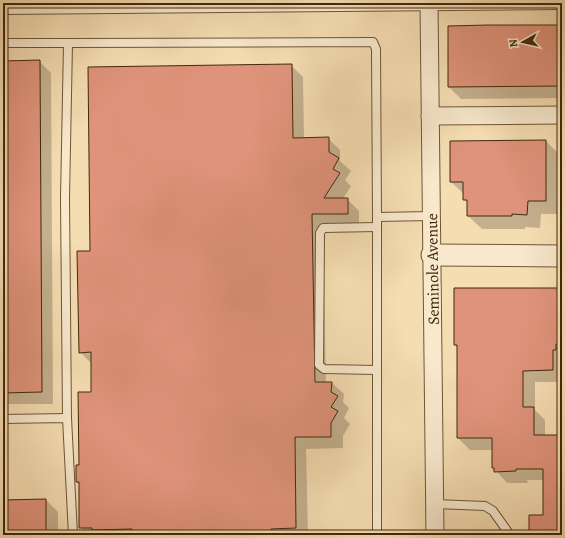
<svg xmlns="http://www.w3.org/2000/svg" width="565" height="538" font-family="Alegreya,serif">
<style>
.shadow{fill:#0003}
.building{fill:#df937a;stroke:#42280c}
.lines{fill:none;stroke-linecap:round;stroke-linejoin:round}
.service-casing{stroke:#6f5536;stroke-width:10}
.minor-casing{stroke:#6f5536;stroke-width:19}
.tertiary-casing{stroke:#6f5536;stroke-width:23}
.service{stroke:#f8e9cd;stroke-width:8}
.minor{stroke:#f8e9cd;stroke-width:17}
.tertiary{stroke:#f8e9cd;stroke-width:21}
.labels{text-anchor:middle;stroke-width:3.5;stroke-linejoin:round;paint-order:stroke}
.street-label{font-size:16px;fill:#42280c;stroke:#f8e9cd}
</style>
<rect width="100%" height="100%" fill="#f5ddb2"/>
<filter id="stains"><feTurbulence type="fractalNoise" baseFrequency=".005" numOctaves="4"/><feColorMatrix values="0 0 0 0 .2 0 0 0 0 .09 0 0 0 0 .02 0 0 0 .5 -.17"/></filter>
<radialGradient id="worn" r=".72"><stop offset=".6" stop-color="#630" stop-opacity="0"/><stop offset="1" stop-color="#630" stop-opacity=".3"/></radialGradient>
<g class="shadow">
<path d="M3,3H37V7L8,10Z"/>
<path d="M69,3H105V5H71Z"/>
<path d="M173,3H191V6H176Z"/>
<path d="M282,3H327V6L286,7Z"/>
<path d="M562,26V98L461,99L449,87Z"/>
<path d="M39,61L51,73L53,404H3V62Z"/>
<path d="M291,65L303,77L304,138H328L340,150V161L351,171L345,180L351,186L343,199H347L359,211V225H323L326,383H332L344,394L343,402L349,408L344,418L350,424L343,436V448L306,449L308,535H88L80,527V485L77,482L92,393V364L80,352L91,252Z"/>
<path d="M546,141L560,155V214H541L540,228L525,227V229H482L468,216V203L464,199V194L451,182Z"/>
<path d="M562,289V382H535V410L545,420V436H562V535H530L544,516V480H527L528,483H507L493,467V450H470L458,438V348L455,345Z"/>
<path d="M46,500L58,512V535H3V501Z"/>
</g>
<g class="building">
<path d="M488,25H562V86L448,87V26Z"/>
<path d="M40,60L42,392L3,393V61Z"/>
<path d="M292,64L293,138L329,137V152L339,158L333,169L340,173L324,198H348V214H312L315,382H332L331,392L338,396L331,407L338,411L331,423V437H295L296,528L271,529V535H133L132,529L92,530V528H79V482H76V465H79L78,392H91V352L79,353L77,251H90L88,67Z"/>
<path d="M546,140V201H528L527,215L512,214V216H467V200H463V182H450V141Z"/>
<path d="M454,288H562V344H556V350H553V370L523,371V407H534V435H562V535H529V515H543V469H516V471L494,472V468H492V438H457V345H454Z"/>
<path d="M46,499V535H3V500Z"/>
</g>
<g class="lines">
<defs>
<g id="service">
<path d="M3,10L562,5"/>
<path d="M3,43H68L65,198L67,418"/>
<path d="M68,43L373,42L376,49L377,217L431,216"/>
<path d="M377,217V535"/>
<path d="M377,227L323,228L320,233L319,365L324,369L377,370"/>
<path d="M3,419L67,418L73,535"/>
<path d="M435,504L485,506L493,511L510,535"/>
</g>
<g id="minor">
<path d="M429,3L435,535"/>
<path d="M430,116L562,115"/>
</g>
<path id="tertiary" d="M432,255L562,256"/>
</defs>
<use href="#service" class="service-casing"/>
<use href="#minor" class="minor-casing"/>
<use href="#tertiary" class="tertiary-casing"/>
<use href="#service" class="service"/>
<use href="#minor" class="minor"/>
<use href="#tertiary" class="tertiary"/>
</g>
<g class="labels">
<g class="street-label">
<text transform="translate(432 269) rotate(-91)" y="6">Seminole Avenue</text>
</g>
</g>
<rect width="565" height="538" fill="none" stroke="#f5ddb2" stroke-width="16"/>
<rect x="4" y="4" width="557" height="530" fill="none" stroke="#42280c" stroke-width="2"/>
<rect x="8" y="8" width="549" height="522" fill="none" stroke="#42280c"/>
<g transform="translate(523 42) rotate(262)" stroke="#f8e9cd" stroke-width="3" paint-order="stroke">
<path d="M0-3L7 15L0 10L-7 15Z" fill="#42280c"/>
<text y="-6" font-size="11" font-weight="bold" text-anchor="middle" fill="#42280c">N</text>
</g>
<rect width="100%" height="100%" filter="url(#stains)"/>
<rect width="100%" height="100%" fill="url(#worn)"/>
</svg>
